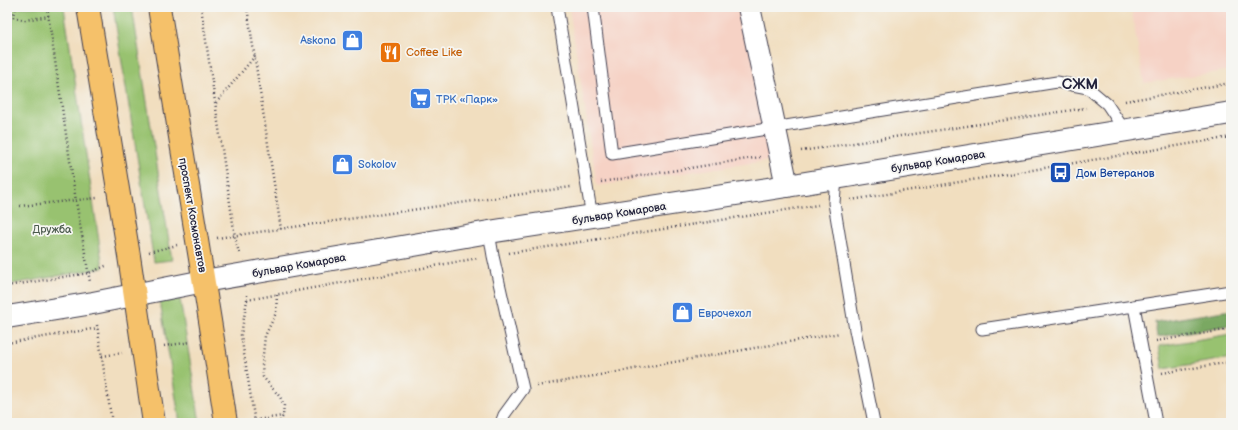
<svg xmlns="http://www.w3.org/2000/svg" width="1238" height="430" font-family="'Balsamiq Sans',sans-serif">
<style>
.built{fill:#f6d2c5}
.green{fill:#98c26f;stroke:#5d7255}
.forest{fill:#7aa862;stroke:#4e654e}
.lines{fill:none;stroke-linecap:round;stroke-linejoin:round}
.service-casing{stroke:#413e4f;stroke-width:13}
.minor-casing{stroke:#413e4f;stroke-width:24}
.tertiary-casing{stroke:#413e4f;stroke-width:24}
.primary-casing{stroke:#413e4f;stroke-width:24}
.path{stroke:#413e4f;stroke-width:2.5;stroke-dasharray:1 3;stroke-linecap:butt}
.service{stroke:#fff;stroke-width:11}
.minor{stroke:#fff;stroke-width:22}
.tertiary{stroke:#fff;stroke-width:22}
.primary{stroke:#f5c16b;stroke-width:22}
.labels{text-anchor:middle;stroke-width:3.5;stroke-linejoin:round;paint-order:stroke}
.shop-label{font-size:11px;fill:#366cbe;stroke:#f6f6f2;text-anchor:start}
.food-label{font-size:11px;fill:#c56008;stroke:#f6f6f2;text-anchor:start}
.street-label{font-size:11px;fill:#22223b;stroke:#f6f6f2}
.transit-label{font-size:11px;fill:#164399;stroke:#f6f6f2;text-anchor:start}
.park-label{font-size:11px;fill:#4b5a4d;stroke:#f6f6f2}
.district-label{font-size:15px;font-weight:bold;fill:#22223b;stroke:#f6f6f2}
</style>
<rect width="100%" height="100%" fill="#f6f6f2"/>
<filter id="ink" filterUnits="userSpaceOnUse"><feTurbulence type="fractalNoise" baseFrequency=".025" numOctaves="2"/><feDisplacementMap in="SourceGraphic" scale="8" xChannelSelector="R" yChannelSelector="G"/><feConvolveMatrix kernelMatrix="1 2 1 2 8 2 1 2 1" color-interpolation-filters="sRGB"/></filter>
<filter id="wash" filterUnits="userSpaceOnUse"><feTurbulence type="fractalNoise" baseFrequency=".012" numOctaves="4" result="noise"/><feDisplacementMap in="SourceGraphic" scale="16" xChannelSelector="R" yChannelSelector="G"/><feGaussianBlur stdDeviation="0.9" result="paint"/><feColorMatrix in="noise" values="0 0 0 0 0 0 0 0 0 0 0 0 0 0 0 0 0 1.4 0 .05"/><feComposite in="paint" operator="in"/></filter>
<g filter="url(#wash)">
<rect width="100%" height="100%" fill="#f1debf"/>
<g class="built">
<path d="M569,7H754L778,159L597,186Z"/>
<path d="M1131,7H1231V70L1144,83Z"/>
</g>
<g class="green">
<path d="M7,7H64L103,268L7,285Z"/>
<path d="M113,7H132L172,260L154,262Z"/>
<path d="M180,299L200,423H180L160,302Z"/>
<path d="M1231,334V358L1163,369L1159,346Z"/>
</g>
<path class="forest" d="M1231,310V325L1157,337L1155,322Z"/>
</g>
<g filter="url(#ink)">
<g class="lines">
<defs>
<g id="service">
<path d="M557,7L592,217"/>
<path d="M593,7L612,154L1057,82L1088,88L1107,104L1125,131"/>
<path d="M836,178L834,203L855,330L874,423"/>
<path d="M489,232L493,256L523,389L504,415L501,423"/>
<path d="M1134,306L1231,291"/>
<path d="M982,329L1134,306L1156,423"/>
</g>
<path id="minor" d="M749,7L787,186"/>
<path id="tertiary" d="M7,317L93,303L204,281L489,232L787,186L1231,113"/>
<g id="primary">
<path d="M88,7L129,256L154,423"/>
<path d="M159,7C181,146 205,284 226,423"/>
</g>
</defs>
<use href="#service" class="service-casing"/>
<use href="#minor" class="minor-casing"/>
<use href="#tertiary" class="tertiary-casing"/>
<use href="#primary" class="primary-casing"/>
<g class="path">
<path d="M47,7L76,201L90,282"/>
<path d="M201,7L235,237L239,253"/>
<path d="M247,7L281,229"/>
<path d="M13,17L25,20L49,16"/>
<path d="M7,23L13,17L16,7"/>
<path d="M1125,101L1231,83"/>
<path d="M216,103L255,56"/>
<path d="M801,151L1086,108"/>
<path d="M601,182L760,157"/>
<path d="M851,200L1231,137"/>
<path d="M20,206L97,198"/>
<path d="M217,238L571,187"/>
<path d="M149,252L177,245"/>
<path d="M509,253L818,205"/>
<path d="M7,286L89,273L108,265"/>
<path d="M247,295V300L241,335L255,423"/>
<path d="M277,295L276,313L265,336L262,364L263,377L280,397L284,405L283,416L279,423"/>
<path d="M247,300L478,258"/>
<path d="M97,325L112,423"/>
<path d="M1156,341L1231,329"/>
<path d="M7,343L98,328"/>
<path d="M164,346L191,342"/>
<path d="M102,356L122,353"/>
<path d="M1162,373L1231,362"/>
<path d="M537,386L840,333"/>
<path d="M255,420L283,416"/>
</g>
<use href="#service" class="service"/>
<use href="#minor" class="minor"/>
<use href="#tertiary" class="tertiary"/>
<use href="#primary" class="primary"/>
</g>
</g>
<defs>
<symbol id="shop-square" viewBox="-11 -11 22 22"><rect x="-9" y="-9" width="18" height="18" rx="4" fill="#3f7fe0" stroke="#f6f6f2"/><path d="M-5-2.5h2.3a2.7 3.5 0 0 1 5.4 0H5L5.5 6h-11ZM-1.5-2.5h3a1.5 2.3 0 0 0-3 0Z" fill="#fff"/></symbol>
<symbol id="restaurant-square" viewBox="-11 -11 22 22"><rect x="-9" y="-9" width="18" height="18" rx="4" fill="#e8710a" stroke="#f6f6f2"/><path d="M-5-6h1v4h1v-4h1v4h1v-4h1v5L-1.5 .5V6h-2V.5L-5-1ZM5-6V6H3V1.5H1.5Q1.5-4 5-6Z" fill="#fff"/></symbol>
<symbol id="supermarket-square" viewBox="-11 -11 22 22"><rect x="-9" y="-9" width="18" height="18" rx="4" fill="#3f7fe0" stroke="#f6f6f2"/><path d="M-6-5.5h2.5l.6 2H6L4.5 2H-2.5L-4.4-4H-6ZM-1.5 3.2a1.3 1.3 0 1 0 .1 0ZM3 3.2a1.3 1.3 0 1 0 .1 0Z" fill="#fff"/></symbol>
<symbol id="bus-square" viewBox="-11 -11 22 22"><rect x="-9" y="-9" width="18" height="18" rx="4" fill="#1a4fb4" stroke="#f6f6f2"/><path d="M-5-6H5V4H4V6H2V4H-2V6H-4V4H-5ZM-3.5-4V0h7V-4ZM-3.5 1.2v1.5H-2V1.2ZM2 1.2v1.5H3.5V1.2Z" fill="#fff"/></symbol>
</defs>
<g fill-rule="evenodd">
<use href="#shop-square" x="340" y="28" width="25" height="25"/>
<use href="#restaurant-square" x="378" y="40" width="25" height="25"/>
<use href="#supermarket-square" x="408" y="86" width="25" height="25"/>
<use href="#shop-square" x="330" y="152" width="25" height="25"/>
<use href="#bus-square" x="1048" y="160" width="25" height="25"/>
<use href="#shop-square" x="670" y="300" width="25" height="25"/>
</g>
<g class="labels">
<g class="shop-label">
<text x="336" y="44" text-anchor="end">Askona</text>
<text x="436" y="103">ТРК «Парк»</text>
<text x="358" y="168">Sokolov</text>
<text x="698" y="317">Еврочехол</text>
</g>
<g class="food-label">
<text x="406" y="56">Coffee Like</text>
</g>
<g class="street-label">
<text transform="translate(938 161) rotate(-9)" y="4">бульвар Комарова</text>
<text transform="translate(619 213) rotate(-9)" y="4">бульвар Комарова</text>
<text transform="translate(193 215) rotate(80)" y="4">проспект Космонавтов</text>
<text transform="translate(299 265) rotate(-10)" y="4">бульвар Комарова</text>
</g>
<g class="transit-label">
<text x="1076" y="177">Дом Ветеранов</text>
</g>
<g class="park-label">
<text x="52" y="233">Дружба</text>
</g>
<g class="district-label">
<text x="1080" y="89">СЖМ</text>
</g>
</g>
<rect width="1238" height="430" fill="none" stroke="#f6f6f2" stroke-width="24"/>
</svg>
